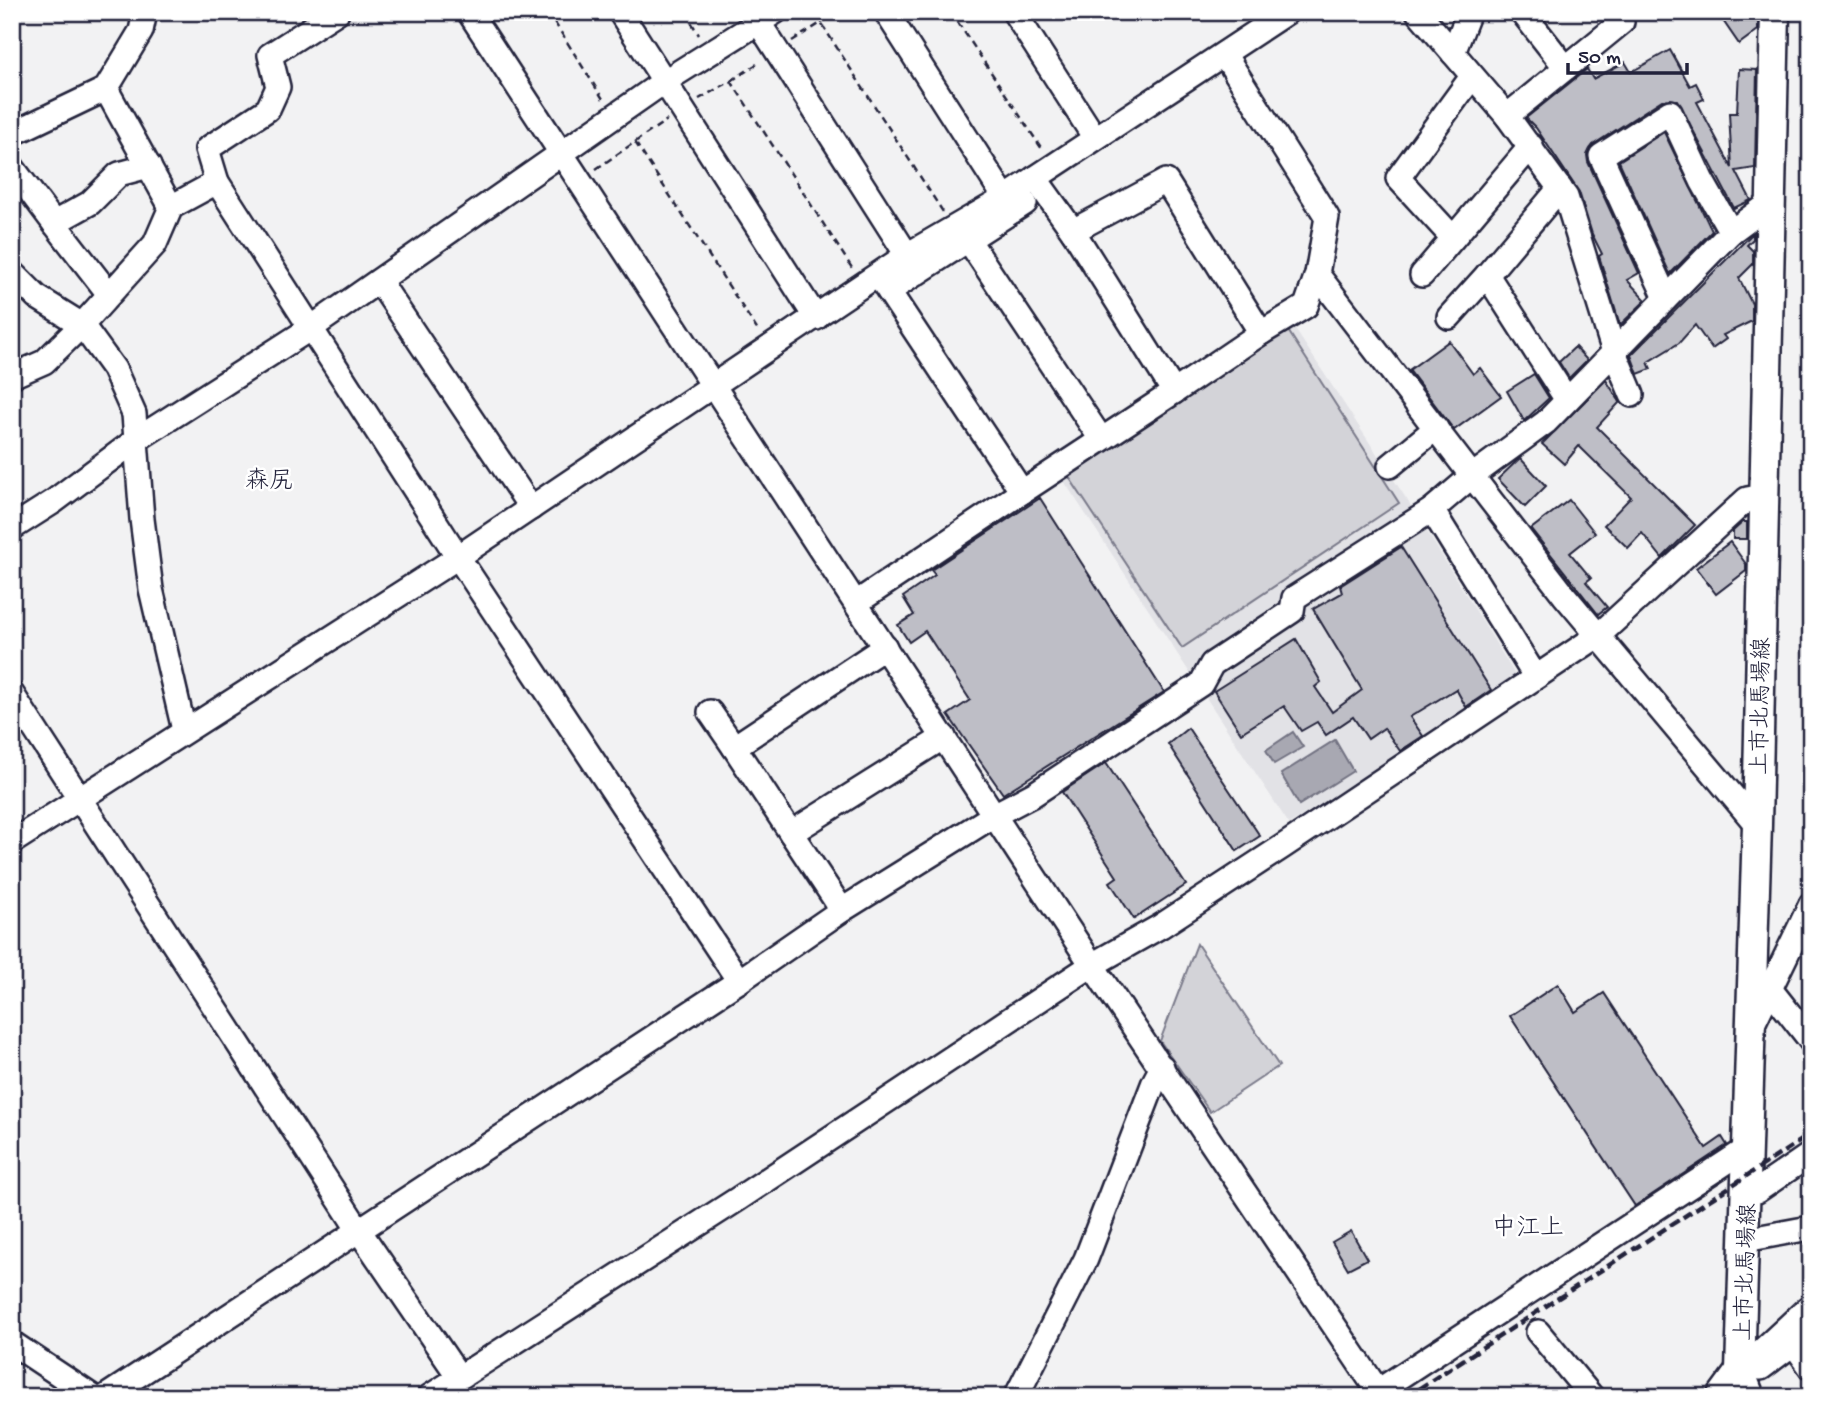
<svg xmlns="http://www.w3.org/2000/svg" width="1823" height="1409" font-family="'Gochi Hand','Klee One',sans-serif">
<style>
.built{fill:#e2e2e6}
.green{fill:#d3d3d8;stroke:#7a7a8a;stroke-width:2}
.water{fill:#a8a8b2;stroke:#727282;stroke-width:2}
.building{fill:#bebec6;stroke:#22223b;stroke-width:2}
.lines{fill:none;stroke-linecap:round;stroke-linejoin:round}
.minor-casing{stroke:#22223b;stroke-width:28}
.major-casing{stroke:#22223b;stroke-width:33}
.path{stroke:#22223b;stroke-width:2.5;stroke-dasharray:7 5;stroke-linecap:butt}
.minor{stroke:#fff;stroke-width:23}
.major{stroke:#fff;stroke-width:28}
.rail{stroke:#22223b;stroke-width:4.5;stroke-dasharray:10 5;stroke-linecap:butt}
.labels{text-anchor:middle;stroke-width:5;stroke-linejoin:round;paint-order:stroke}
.street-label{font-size:23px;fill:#22223b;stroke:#fff}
.neighbourhood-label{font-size:24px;fill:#22223b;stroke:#fff}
</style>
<rect width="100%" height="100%" fill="#f2f2f3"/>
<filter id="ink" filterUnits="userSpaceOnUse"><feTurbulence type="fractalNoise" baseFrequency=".0143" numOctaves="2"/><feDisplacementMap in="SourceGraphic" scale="14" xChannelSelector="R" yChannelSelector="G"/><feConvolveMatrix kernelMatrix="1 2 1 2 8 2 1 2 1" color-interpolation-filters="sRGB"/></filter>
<g filter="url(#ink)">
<path class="built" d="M1291,323L1415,512L1518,679L1289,824L1060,475Z"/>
<g class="green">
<path d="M1287,329L1399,503L1182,648L1069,477Z"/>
<path d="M1197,944L1279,1066L1210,1112L1160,1041Z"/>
</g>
<g class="water">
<path d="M1293,732L1303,747L1274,764L1266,750Z"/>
<path d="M1335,740L1353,771L1299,805L1281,774Z"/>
</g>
<g class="building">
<path d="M1717,12H1758V30L1739,44Z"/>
<path d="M1670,50L1690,86L1696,83L1704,99L1697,102L1732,168L1729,113H1737L1739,69L1757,70L1755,168L1736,171L1751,200L1734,208L1677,100H1662L1593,145L1587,155L1588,162L1639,273L1627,280L1646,300L1620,325L1599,256L1602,254L1592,234L1579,192L1536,128L1526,118L1587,69L1593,79L1625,62L1631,72Z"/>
<path d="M1664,132L1712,231L1670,274L1619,161Z"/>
<path d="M1753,233V239L1747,245L1753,251V264L1739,278L1752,304V321L1723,335L1726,339L1712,349L1695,325L1679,343L1648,362L1651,369L1638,374L1631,355Z"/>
<path d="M1449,341L1473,374L1480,368L1501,396L1454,430L1409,370Z"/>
<path d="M1575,347L1587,360L1569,378L1559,362Z"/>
<path d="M1534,374L1549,398L1524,421L1507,391Z"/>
<path d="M1606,380L1620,402L1597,427L1695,525L1662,558L1642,533L1628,548L1604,525L1631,497L1579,446L1564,464L1542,444Z"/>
<path d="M1520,458L1546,486L1525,507L1498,479Z"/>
<path d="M1040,498L1164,692L1003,794L948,715L970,700L925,631L909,642L898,625L914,615L903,597L935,575L931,570Z"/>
<path d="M1569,500L1595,533L1570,553L1591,578L1586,582L1607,607L1598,614L1531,529Z"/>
<path d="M1743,522H1747V539H1733V531Z"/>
<path d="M1730,542L1746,564V571L1716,594L1696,568Z"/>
<path d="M1401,547L1491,690L1466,707L1456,689L1410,717L1423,736L1400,751L1384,728L1368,739L1353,717L1326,735L1317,722L1301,731L1284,706L1241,733L1214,691L1296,639L1321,682L1315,687L1332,712L1362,690L1313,609L1342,593L1340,586Z"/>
<path d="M1188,728L1260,836L1237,851L1168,744Z"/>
<path d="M1106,763L1186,885L1134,919L1110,882L1117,877L1062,792Z"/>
<path d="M1558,984L1575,1012L1604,993L1706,1148L1722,1137L1727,1145L1635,1206L1510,1016Z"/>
<path d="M1351,1231L1367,1259L1348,1269L1332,1242Z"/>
</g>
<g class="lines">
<defs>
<g id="minor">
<path d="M337,12L270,55L278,87L268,109L207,149L217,182L458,557L739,981"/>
<path d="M469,12L1092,965L1382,1397"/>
<path d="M620,12L816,318"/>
<path d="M752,12L907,255"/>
<path d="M886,12L1005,198"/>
<path d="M1014,12L1095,138"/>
<path d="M1418,12L1507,116L1566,197L1614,352L1632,395"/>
<path d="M1522,12L1566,68"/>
<path d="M1453,53L1469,12"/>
<path d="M1224,54L1327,217L1317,274L1472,476L1432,510L1535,676"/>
<path d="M106,89L171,207"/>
<path d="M1507,116L1622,22L1615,12"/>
<path d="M12,134L106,89L141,31L145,12"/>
<path d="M12,167L54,223"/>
<path d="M1035,178L1073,231L1166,181L1261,333L1306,306L1317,274"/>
<path d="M961,229L1101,439"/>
<path d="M1073,231L1174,392L1261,333"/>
<path d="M1453,238L1398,178L1471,78"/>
<path d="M12,272L37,297L82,325L44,362L12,376"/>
<path d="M1422,275L1531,146"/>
<path d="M1487,275L1560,188"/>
<path d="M379,281L531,508"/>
<path d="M889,291L1025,203"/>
<path d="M109,294L54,223L90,203L119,174L149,166"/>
<path d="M1666,298L1601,156L1670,112L1702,181L1731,232"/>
<path d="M1449,317L1487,275L1567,400"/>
<path d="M1390,466L1436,428"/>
<path d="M1022,492L1174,392"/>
<path d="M12,528L53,502L136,440L311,328L665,81L775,12"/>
<path d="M856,603L1022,492L878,275"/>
<path d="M12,694L358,1229L459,1377"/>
<path d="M710,712L734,747"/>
<path d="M184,730L151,589L142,519L134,414L114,369L82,325L155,244L171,207L217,182"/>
<path d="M1757,825L1564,595L1472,476L1546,422L1731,232L1770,203"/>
<path d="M791,833L734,747L885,647"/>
<path d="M12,842L458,557L907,255L1005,198L1287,12"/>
<path d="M842,910L791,833L944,737"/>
<path d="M1770,989L1811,1041"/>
<path d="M1753,1024L1811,904"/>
<path d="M1746,1194L1757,1191L1811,1154"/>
<path d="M1745,1240L1804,1229"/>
<path d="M1538,1332L1592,1397"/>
<path d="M12,1343L93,1397"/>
<path d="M1794,1344L1811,1368"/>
<path d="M1761,1368L1810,1331"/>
<path d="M1740,1371L1811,1305"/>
<path d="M1378,1391L1748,1148"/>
<path d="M105,1397L739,981L842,910L996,814L1034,794L1201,684L1212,664L1292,611L1294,598L1432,510"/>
<path d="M429,1397L738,1199L1092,965L1161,926L1282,847L1599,635L1747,499L1764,496"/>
<path d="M1016,1397L1086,1259L1154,1082L1162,1067"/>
</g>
<g id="major">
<path d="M1721,1397L1740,1371"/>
<path d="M1750,1397L1740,1371L1757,825L1775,12"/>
</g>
</defs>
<use href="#minor" class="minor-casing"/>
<use href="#major" class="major-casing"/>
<g class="path">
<path d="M548,12L603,99"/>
<path d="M685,12L699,35"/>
<path d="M951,12L1042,149"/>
<path d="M821,23L837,12"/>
<path d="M792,41L821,23L943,212"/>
<path d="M731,81L760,62"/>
<path d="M699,99L731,81L852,268"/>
<path d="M635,142L667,120"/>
<path d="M596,169L635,142L758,331"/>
</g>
<use href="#minor" class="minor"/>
<use href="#major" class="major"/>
<path class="rail" d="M1406,1397L1811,1134"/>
</g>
</g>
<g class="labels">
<g class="street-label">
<text transform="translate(1759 706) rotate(-89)" y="8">上市北馬場線</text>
<text transform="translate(1744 1272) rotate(-88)" y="8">上市北馬場線</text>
</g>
<g class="neighbourhood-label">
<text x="269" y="487">森尻</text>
<text x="1528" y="1234">中江上</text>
</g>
</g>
<rect width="1823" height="1409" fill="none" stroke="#fff" stroke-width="42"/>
<rect x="21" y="21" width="1781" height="1367" fill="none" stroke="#22223b" stroke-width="2.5" filter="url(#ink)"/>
<path d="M1568 63v10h119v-10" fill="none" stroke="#22223b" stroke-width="3.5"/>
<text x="1578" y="63" font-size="21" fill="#22223b" stroke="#ffffff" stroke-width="5" paint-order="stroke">50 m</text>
</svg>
